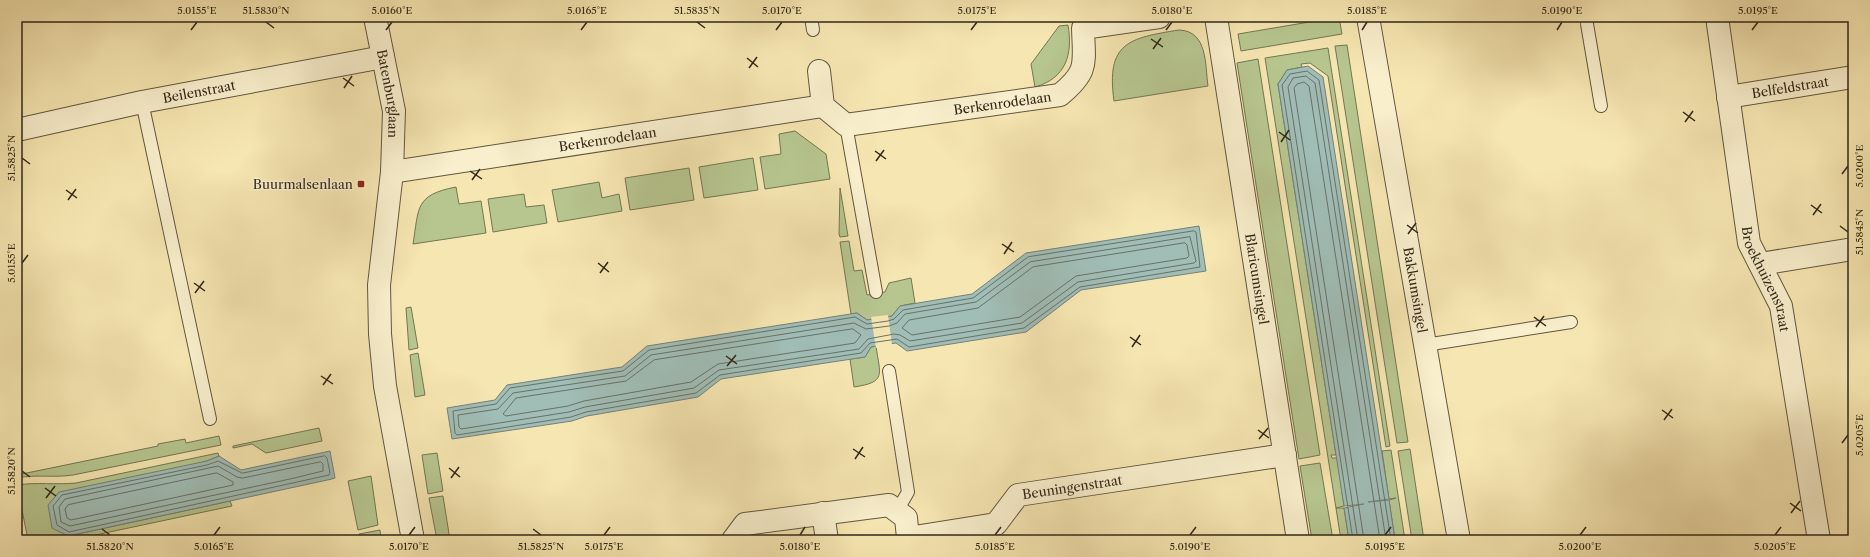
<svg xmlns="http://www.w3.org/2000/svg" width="1870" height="557" font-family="'Libre Caslon Text',serif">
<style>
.green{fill:#b7c68f;stroke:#747654}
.water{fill:#a0bdb6;stroke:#748177}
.pier{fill:#f6e6b1}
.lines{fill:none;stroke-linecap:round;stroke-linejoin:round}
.shore{stroke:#687268;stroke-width:1}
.service-casing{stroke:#62573f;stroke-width:14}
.minor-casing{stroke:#62573f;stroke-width:24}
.service{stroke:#f9efcc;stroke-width:12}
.minor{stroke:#f9efcc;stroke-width:22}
.ticks{fill:none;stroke:#312719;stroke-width:1.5}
.poi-dot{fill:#8f2418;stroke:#f9efcc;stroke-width:1.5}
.labels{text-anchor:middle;stroke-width:3;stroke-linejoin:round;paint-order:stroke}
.street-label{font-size:13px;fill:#312719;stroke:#f9efcc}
.poi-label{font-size:13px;fill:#312719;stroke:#f9efcc;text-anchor:end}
.neatline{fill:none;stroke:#312719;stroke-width:1.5}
.ticks-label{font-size:10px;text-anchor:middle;fill:#312719}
</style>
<rect width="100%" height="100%" fill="#f6e6b1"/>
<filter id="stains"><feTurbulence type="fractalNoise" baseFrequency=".005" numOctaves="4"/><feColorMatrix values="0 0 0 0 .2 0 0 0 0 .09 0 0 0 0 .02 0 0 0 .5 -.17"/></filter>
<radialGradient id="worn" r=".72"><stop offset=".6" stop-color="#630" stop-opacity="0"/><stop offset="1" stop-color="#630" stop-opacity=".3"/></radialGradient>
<g class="green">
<path d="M1339,17L1342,34L1241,51L1238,34Z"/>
<path d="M1068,25C1073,55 1066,78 1035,87L1031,64L1059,26Z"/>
<path d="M1179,30C1208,31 1205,65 1208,86L1114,101C1106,43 1128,38 1179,30Z"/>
<path d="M1347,45L1408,442L1397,443L1335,46Z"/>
<path d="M1328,48L1390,446L1386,447L1328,76L1310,63L1301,64L1302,67L1287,70L1278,84L1336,455H1331L1332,458H1337L1344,506L1336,508H1344L1349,540H1341L1265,58Z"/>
<path d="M1258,59L1320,455L1299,459L1237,63Z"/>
<path d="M795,131L826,154L830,179L765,189L760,157L781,154L779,134Z"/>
<path d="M753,158L758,190L704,198L699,167Z"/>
<path d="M689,168L694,200L630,210L625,178Z"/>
<path d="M599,182L602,198L619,194L622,211L558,222L552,190Z"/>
<path d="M456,187L459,204L481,201L486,233L413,244C419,207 415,195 456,187Z"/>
<path d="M840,188L848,236L840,237L839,234Z"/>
<path d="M524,194L526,207L544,205L547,223L493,232L488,199Z"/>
<path d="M849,241L854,271L862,270L867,295L885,292L889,283L911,278L915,303L900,306L892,316L867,320L857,313L851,314L840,242Z"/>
<path d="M411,307L418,348L409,350L406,308Z"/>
<path d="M876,346C880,375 887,382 854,387L850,359L865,357L871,347Z"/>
<path d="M418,353L425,395L415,397L410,355Z"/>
<path d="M319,428L322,441L266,453L252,444L233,448V446Z"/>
<path d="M219,436L221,445L73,475C54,478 36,474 17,478V475L158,446V444L185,439L186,443Z"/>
<path d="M1410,449L1424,540H1412L1398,451Z"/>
<path d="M1391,450L1405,540H1395L1389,500L1396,498L1389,499L1382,451Z"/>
<path d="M218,453L219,456L207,461L50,508L53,526L68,536L230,501L232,506L72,540H66V537L49,540H28L17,485C37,482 56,485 76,483Z"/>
<path d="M437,453L443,491L428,494L422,455Z"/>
<path d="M1320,463L1333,540H1312L1300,466Z"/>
<path d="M371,476L378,525L358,530L348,481Z"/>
<path d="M443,496L450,540H437L429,498Z"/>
<path d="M380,530L381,540H360L359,534Z"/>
</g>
<g class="water">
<path d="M1308,66L1323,77L1389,499L1368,502L1389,500L1395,540H1349L1344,508L1364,504L1344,506L1278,84L1287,70Z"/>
<path d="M1199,226L1206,271L1081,290L1026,332L907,351L896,343L871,347L865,357L721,379L698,397L587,416L572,421L452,439L447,408L495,400L507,385L622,367L647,346L857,313L867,320L892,316L900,306L972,294L1026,253Z"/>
<path d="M330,451L335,478L332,479L68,536L52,528L48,505L59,492L207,461L219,456L241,470Z"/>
</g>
<path class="pier" d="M888,315L892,345L876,348L871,317Z"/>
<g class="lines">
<g class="shore">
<path d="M1194,231L1196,232L1200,267L1080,287L1024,328L909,347L897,339L870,343L861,353L720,375L696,393L586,412L571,417L457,435L455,433L453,411L496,404L510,388L623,371L649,350L855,317L867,324L888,321L894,319L903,310L973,298L1028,257Z"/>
<path d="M1190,237L1196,261L1194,263L1078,282L1022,323L910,341L900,335L894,334L868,339L859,349L719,370L694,388L585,407L569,412L461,429L459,427L458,415L498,409L513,393L625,376L651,355L854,323L866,329L889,326L897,323L905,314L976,302L1030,262Z"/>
<path d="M1185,243L1187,245L1189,256L1187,258L1076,276L1020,317L912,335L902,328L909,320L978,308L1033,267Z"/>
<path d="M853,329L861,335L855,343L718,364L691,382L584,401L568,406L506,416L503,414L516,398L626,381L654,360Z"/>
<path d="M325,456L327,458L330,473L329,475L69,532L57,525L53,506L62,495L207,465L218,461L242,473Z"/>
<path d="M321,462L323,464V471L290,479L70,526L61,522L59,507L65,499L218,466L237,477L242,478Z"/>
<path d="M217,473L233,482V485L71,520L67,518L65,509L68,505Z"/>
<path d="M1353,540L1282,85L1290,74L1307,71L1319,80L1391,540"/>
<path d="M1358,540L1288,87L1293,78L1306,76L1315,83L1386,540"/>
<path d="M1364,540L1294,88L1297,84L1304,82L1309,86L1380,540"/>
</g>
<defs>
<g id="service">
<path d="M811,17L813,30"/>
<path d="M1587,24L1601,106"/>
<path d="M142,102L210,419"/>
<path d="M846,125L876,292"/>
<path d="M1425,345L1571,322"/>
<path d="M889,371L908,492L897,511"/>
</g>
<g id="minor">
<path id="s1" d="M375,17L394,111L392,172L379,285L380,334L385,386L413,540"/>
<path id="s2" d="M1216,17L1298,540"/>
<path id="s3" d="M1368,17L1459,540"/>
<path id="s4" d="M1717,17L1749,243L1781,306L1819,540"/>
<path id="s5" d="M819,71L823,106L846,125L1060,95C1089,71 1084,64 1083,28L1159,17"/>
<path id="s6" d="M1728,97L1853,77"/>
<path id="s7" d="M17,130L142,102L383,57"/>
<path id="s8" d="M392,172L823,106"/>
<path d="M1760,264L1853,249"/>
<path d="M823,513L827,540"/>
<path id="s9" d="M733,540L745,524L889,505L906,518L908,538L996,524L1018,495L1285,455"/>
</g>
</defs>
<use href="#service" class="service-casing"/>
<use href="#minor" class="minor-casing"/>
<use href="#service" class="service"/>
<use href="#minor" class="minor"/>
</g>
<path class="ticks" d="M266,22L274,28M697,22L705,28M191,30L197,22M386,30L392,22M581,30L587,22M776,30L782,22M971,30L977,22M1166,30L1172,22M1362,30L1367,22M1557,30L1562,22M1752,30L1758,22M1151,39L1163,47M1153,49L1161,38M747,58L758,67M749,68L757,57M343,78L354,86M344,88L352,76M1683,112L1695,121M1685,122L1693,111M1279,132L1290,140M1281,142L1289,130M875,151L886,159M22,158L30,164M876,161L884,150M470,171L482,179M1842,174L1848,166M472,180L480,169M66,190L77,198M68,200L76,189M1811,205L1822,213M1813,215L1821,204M1407,225L1418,233M1840,226L1848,232M1408,234L1416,223M1002,244L1014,252M1004,254L1012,242M22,263L28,255M598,263L609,272M600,273L608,262M194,283L205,291M195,293L204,281M1534,317L1546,326M1536,327L1544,316M1130,337L1141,345M1132,347L1140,335M726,356L737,364M727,366L736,355M321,376L333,384M323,385L331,374M1662,410L1673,418M1664,420L1672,409M1258,430L1269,438M1259,439L1268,428M1842,443L1848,435M853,449L865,457M855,459L863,447M449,468L460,477M22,471L30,477M451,478L459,467M45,488L56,496M46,498L55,486M1790,503L1801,511M1791,513L1800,501M102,529L110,535M533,529L541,535M214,535L220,527M409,535L415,527M604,535L610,527M800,535L805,527M995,535L1001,527M1190,535L1196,527M1385,535L1391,527M1580,535L1586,527M1775,535L1781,527"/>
<rect class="poi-dot" x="357" y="180" width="8" height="8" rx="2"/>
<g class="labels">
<g class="street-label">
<text dy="5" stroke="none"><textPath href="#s6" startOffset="63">Belfeldstraat</textPath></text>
<text dy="5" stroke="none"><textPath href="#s7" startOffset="186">Beilenstraat</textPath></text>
<text dy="5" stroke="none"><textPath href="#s1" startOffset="78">Batenburglaan</textPath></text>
<text dy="5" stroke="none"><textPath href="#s5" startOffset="223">Berkenrodelaan</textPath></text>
<text dy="5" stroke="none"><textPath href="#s8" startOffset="218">Berkenrodelaan</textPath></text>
<text dy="5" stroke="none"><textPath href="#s2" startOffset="265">Blaricumsingel</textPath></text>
<text dy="5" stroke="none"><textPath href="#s4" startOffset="268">Broekhuizenstraat</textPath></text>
<text dy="5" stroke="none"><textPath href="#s3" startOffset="277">Bakkumsingel</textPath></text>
<text dy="5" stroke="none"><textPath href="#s9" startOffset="387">Beuningenstraat</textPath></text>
</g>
<g class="poi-label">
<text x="353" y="189">Buurmalsenlaan</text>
</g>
</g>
<rect width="1870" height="557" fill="none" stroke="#f6e6b1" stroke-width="44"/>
<rect x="22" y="22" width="1826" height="513" class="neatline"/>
<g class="ticks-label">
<text x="197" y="14">5.0155°E</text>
<text x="266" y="14">51.5830°N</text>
<text x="392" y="14">5.0160°E</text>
<text x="587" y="14">5.0165°E</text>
<text x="697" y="14">51.5835°N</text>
<text x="782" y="14">5.0170°E</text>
<text x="977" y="14">5.0175°E</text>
<text x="1172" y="14">5.0180°E</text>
<text x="1367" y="14">5.0185°E</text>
<text x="1562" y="14">5.0190°E</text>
<text x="1758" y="14">5.0195°E</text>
<text transform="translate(11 158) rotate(-90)" y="4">51.5825°N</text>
<text transform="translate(1859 166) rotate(-90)" y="4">5.0200°E</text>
<text transform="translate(1859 232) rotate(-90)" y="4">51.5845°N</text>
<text transform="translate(11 263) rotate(-90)" y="4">5.0155°E</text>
<text transform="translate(1859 435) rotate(-90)" y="4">5.0205°E</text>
<text transform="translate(11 471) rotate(-90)" y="4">51.5820°N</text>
<text x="110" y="550">51.5820°N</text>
<text x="214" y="550">5.0165°E</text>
<text x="409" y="550">5.0170°E</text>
<text x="541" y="550">51.5825°N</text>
<text x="604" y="550">5.0175°E</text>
<text x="800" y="550">5.0180°E</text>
<text x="995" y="550">5.0185°E</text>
<text x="1190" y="550">5.0190°E</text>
<text x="1385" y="550">5.0195°E</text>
<text x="1580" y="550">5.0200°E</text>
<text x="1775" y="550">5.0205°E</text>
</g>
<rect width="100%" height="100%" filter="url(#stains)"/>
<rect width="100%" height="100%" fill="url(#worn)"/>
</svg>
